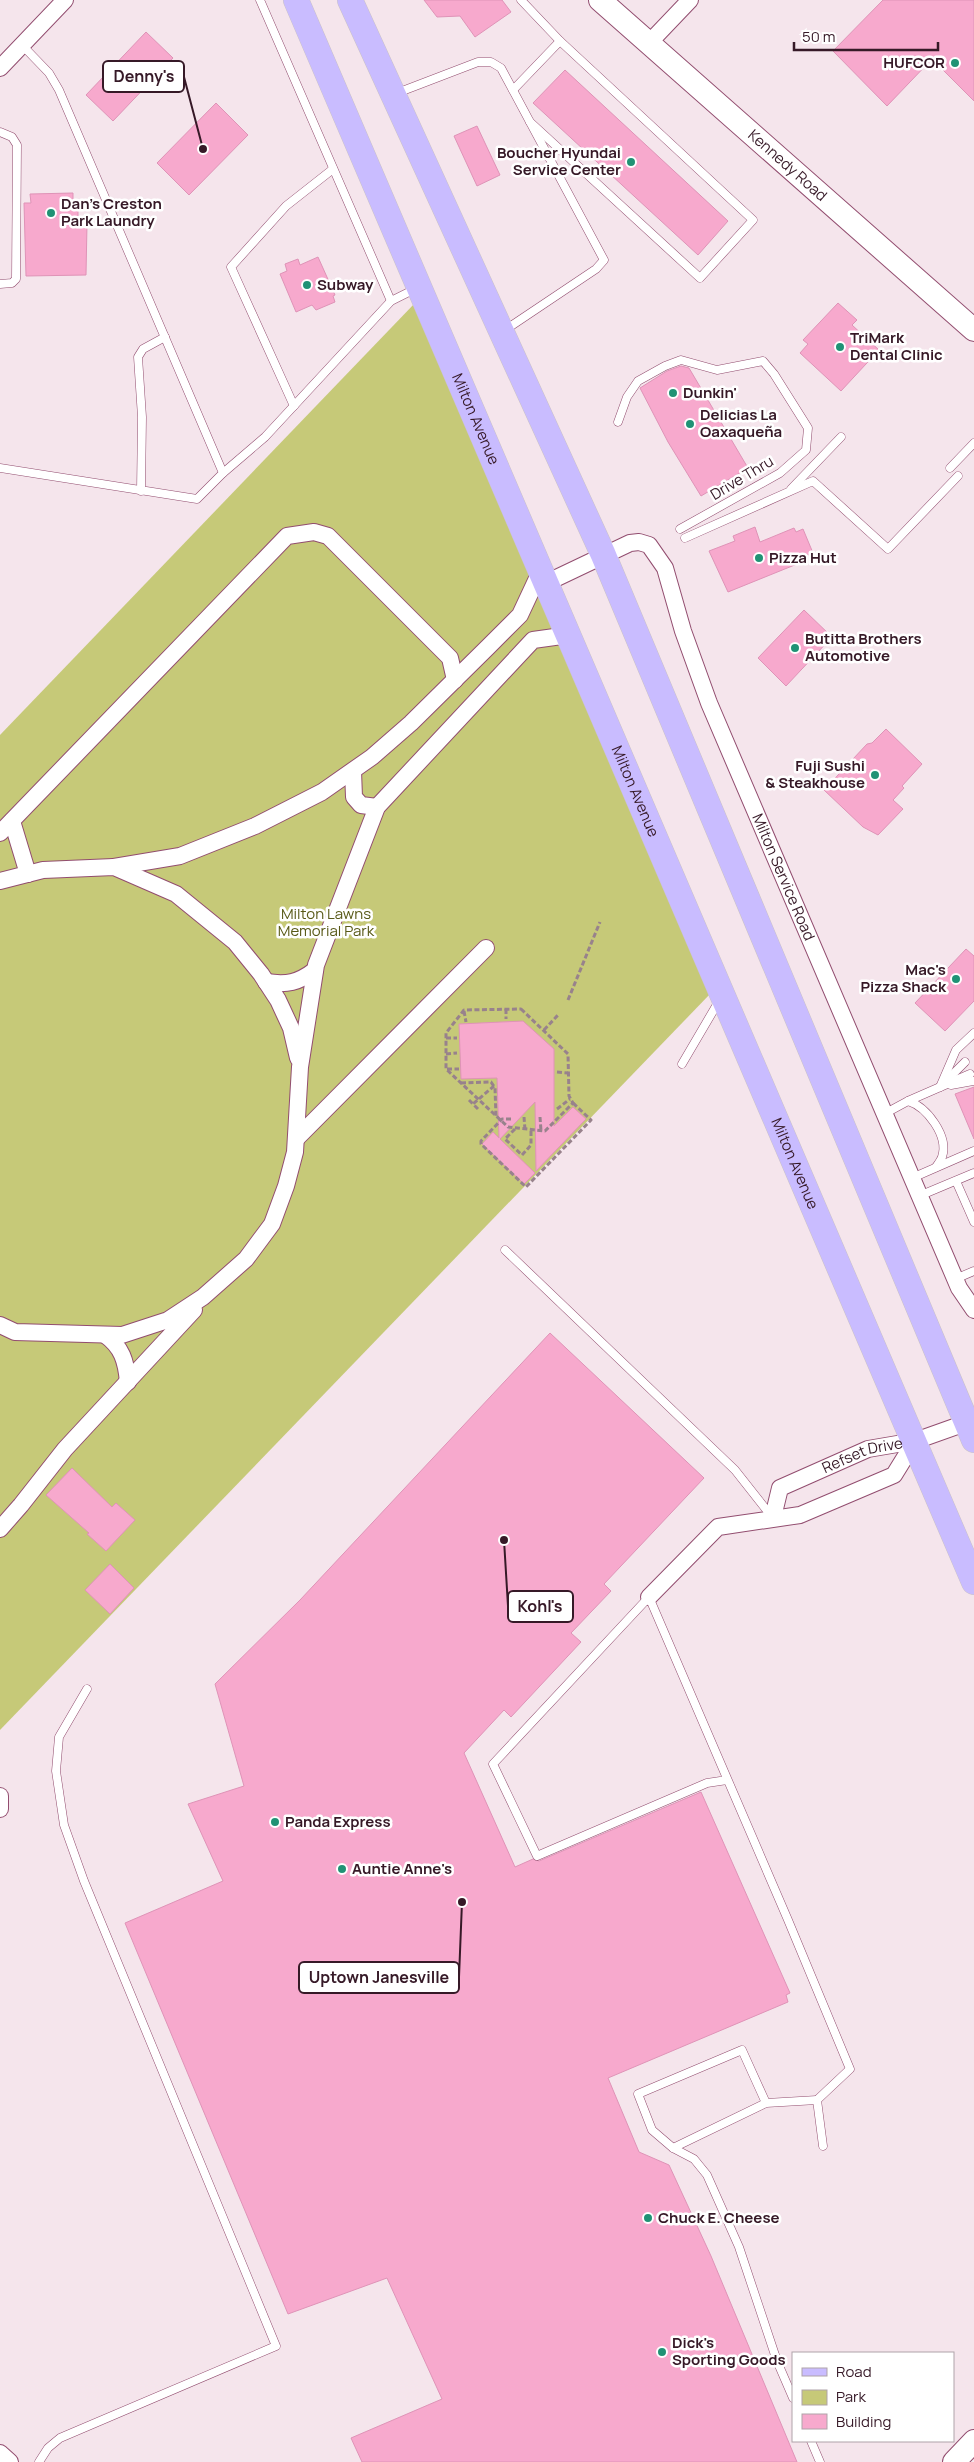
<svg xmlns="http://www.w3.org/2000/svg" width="974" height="2462" font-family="Manrope,sans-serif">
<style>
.green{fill:#c6c978}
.building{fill:#f7a9cd;stroke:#df93b7}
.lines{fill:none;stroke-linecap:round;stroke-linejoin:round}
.lane-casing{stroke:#924d6f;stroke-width:9}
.street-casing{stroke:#924d6f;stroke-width:18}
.secondary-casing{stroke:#924d6f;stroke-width:24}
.primary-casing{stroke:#cbc3c7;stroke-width:26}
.path{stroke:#98828c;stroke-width:3;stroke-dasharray:5 2.5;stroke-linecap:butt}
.lane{stroke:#fff;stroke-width:8}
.street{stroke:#fff;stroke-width:16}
.secondary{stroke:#fff;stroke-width:22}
.primary{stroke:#c9bcff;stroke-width:25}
.poi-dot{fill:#209275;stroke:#fff;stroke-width:2}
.labels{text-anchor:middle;stroke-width:5;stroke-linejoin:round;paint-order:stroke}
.poi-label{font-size:15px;font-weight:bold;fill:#361927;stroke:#fff;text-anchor:start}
.street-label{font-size:15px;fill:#361927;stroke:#fff}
.park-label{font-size:15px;fill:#585917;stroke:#fff}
.leader{fill:none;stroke:#361927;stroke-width:2}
.callout-dot{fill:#361927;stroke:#fff;stroke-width:2}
.callout{fill:#fff;stroke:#361927;stroke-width:2}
.callout-label{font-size:16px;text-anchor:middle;font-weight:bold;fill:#361927}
</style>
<rect width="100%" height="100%" fill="#f5e5ec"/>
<path class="green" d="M415,303L711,993L0,1730V735Z"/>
<g class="building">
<path d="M424,0H502L511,12L475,37L460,16L437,17Z"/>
<path d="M883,0H974V101L932,59L887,106L833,51Z"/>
<path d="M146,32L173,58L113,121L86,95Z"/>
<path d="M565,70L728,221L698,255L533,103Z"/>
<path d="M216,103L248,135L189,195L157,163Z"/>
<path d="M477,126L500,175L477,186L454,136Z"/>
<path d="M73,193V203H78V224H87L86,275L26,276L24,203H31L30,194Z"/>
<path d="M318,257L335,295L333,296L335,302L316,310L312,305L296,312L280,274L287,271L285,264L298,259L300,265Z"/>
<path d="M838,303L857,320L852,325L879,350L841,391L800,353L808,344L803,340Z"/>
<path d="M681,366L689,368L748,468L701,496L668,442L640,388L667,371Z"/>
<path d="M755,527L760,542L794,528L796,532L803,529L813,553L805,556L807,560L728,592L709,551L735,541L733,536Z"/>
<path d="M804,610L832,637L786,686L758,658Z"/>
<path d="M886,729L922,764L902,786L904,788L893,800L903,809L878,835L863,827L824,790L867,744L872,743Z"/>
<path d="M966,949L974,956V1001L945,1031L915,1003Z"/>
<path d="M523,1021L554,1049V1126L573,1107L586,1119L536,1171L535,1102L500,1139L535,1173L524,1184L482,1144L493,1132L499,1138L497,1078L461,1079L459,1024Z"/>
<path d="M974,1087V1139L955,1094Z"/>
<path d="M550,1333L704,1478L604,1584L611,1591L571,1633L581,1642L511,1717L504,1710L464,1753L515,1867L533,1859L539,1861L701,1792L790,1993L786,1995L788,2002L608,2078L639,2152L669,2165L711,2256L797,2462H362L351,2438L442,2399L387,2278L288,2314L125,1923L223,1881L188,1804L244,1786L215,1684L300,1600Z"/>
<path d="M72,1468L112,1507L116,1503L135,1520L106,1551L87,1534L89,1533L46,1495Z"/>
<path d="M110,1564L134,1588L110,1614L85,1590Z"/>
</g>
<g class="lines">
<defs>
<g id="lane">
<path d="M260,0L391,301L415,289"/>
<path d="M521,0L560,41"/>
<path d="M513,90L560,41L753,220L700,278L530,122"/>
<path d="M397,93L478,62H491L501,68L604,260L596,269L505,330"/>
<path d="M0,132L12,137L17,145L16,279L12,283L0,284"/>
<path d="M294,406L231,267L286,206L333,169"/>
<path d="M618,422L627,397L638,381L665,366L681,360L717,370L763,361L774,374L808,428L806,450L780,473L680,529"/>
<path d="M0,468L197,499L223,473L59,90L49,73L22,45"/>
<path d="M950,468L974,443"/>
<path d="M223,473L265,437L391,301"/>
<path d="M791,489L841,437"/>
<path d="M141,491L142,417L138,357L143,349L165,337"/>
<path d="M685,538L813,481L888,549L958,476"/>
<path d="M682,1064L719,1001"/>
<path d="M943,1084L965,1062"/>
<path d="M951,1085L973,1081"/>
<path d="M940,1087L956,1050L974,1033"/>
<path d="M908,1101C927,1107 949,1136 942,1157C941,1160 938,1164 936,1167"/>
<path d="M884,1114L908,1101L970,1074"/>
<path d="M912,1178L974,1151"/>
<path d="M956,1181L974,1222"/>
<path d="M919,1196L974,1173"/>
<path d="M505,1250L735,1470L772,1517"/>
<path d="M955,1279L974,1271"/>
<path d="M727,1780L707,1783L537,1856L493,1764L649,1597L788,1920L850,2069L817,2100L823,2146"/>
<path d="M766,2103L742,2050L638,2094L652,2130L673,2148L694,2159L707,2175L739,2247L777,2361L793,2398"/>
<path d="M673,2148L766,2103L817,2100"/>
<path d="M811,2441L820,2462"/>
<path d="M39,2462L48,2448L60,2438L276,2346L84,1881L64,1825L56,1771L59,1737L87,1689"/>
</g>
<g id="street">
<path d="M649,43L690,0"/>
<path d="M0,68L65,0"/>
<path id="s1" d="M546,583L630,543L639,542L649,545L665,568L683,631L709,703L959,1288L974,1310"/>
<path d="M353,771L354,797L361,805L377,807"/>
<path d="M12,821L28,874"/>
<path d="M0,833L287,536L314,532L328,536L450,658L455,680"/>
<path d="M114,867L180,856L255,826L322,792L372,757L411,723L488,647L520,615L541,570"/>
<path d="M0,881L43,870L114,867L176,894L235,942L261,974L278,1000L291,1028L298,1058"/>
<path d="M266,982C287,985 298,983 315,970"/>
<path d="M296,1139L486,948"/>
<path d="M0,1325L15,1332L122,1335L168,1320L203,1297L246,1259L272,1224L286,1186L295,1152L300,1067L316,965L377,807L533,640L569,635"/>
<path d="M105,1335C122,1347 126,1361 128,1382"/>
<path id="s2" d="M773,1517L780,1488L868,1449L915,1441L974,1420"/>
<path d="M0,1529L21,1505L65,1449L194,1310"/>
<path d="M649,1597L718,1527L800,1515L894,1475L915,1441"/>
<path d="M0,1796V1809"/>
<path d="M0,2453L10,2462"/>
</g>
<g id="secondary">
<path id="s3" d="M600,0L974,330"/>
<path d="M954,2462L974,2441"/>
</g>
<g id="primary">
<path id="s4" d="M296,0L974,1582"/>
<path d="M350,0L603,554L974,1440"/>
</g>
</defs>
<use href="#lane" class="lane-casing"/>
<use href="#street" class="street-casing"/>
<use href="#secondary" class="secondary-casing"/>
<use href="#primary" class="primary-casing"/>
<g class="path">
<path d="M568,1000L600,922"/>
<path d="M506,1009V1019"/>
<path d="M521,1009L568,1054L569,1096L573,1103L545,1131L508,1127L446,1069V1033L464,1010Z"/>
<path d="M464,1011L466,1022"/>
<path d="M544,1030L558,1015"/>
<path d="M446,1038H457"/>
<path d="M446,1054L457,1053"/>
<path d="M447,1069H459"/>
<path d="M557,1072L568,1073"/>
<path d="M461,1083L491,1082L495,1088L496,1117"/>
<path d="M469,1100L473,1104"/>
<path d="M478,1109L473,1104L494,1086"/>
<path d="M557,1109L570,1099"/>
<path d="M524,1117L525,1130"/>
<path d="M540,1117L541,1131"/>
<path d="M511,1119H502L481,1141V1144L526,1187L591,1120L573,1103"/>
<path d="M515,1129L505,1139L522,1155L531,1145V1130"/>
</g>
<use href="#lane" class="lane"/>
<use href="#street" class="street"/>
<use href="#secondary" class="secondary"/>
<use href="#primary" class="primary"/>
</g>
<g class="poi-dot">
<circle cx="955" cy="63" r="5"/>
<circle cx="631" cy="162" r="5"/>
<circle cx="51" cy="213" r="5"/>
<circle cx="307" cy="285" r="5"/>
<circle cx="840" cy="347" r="5"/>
<circle cx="673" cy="393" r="5"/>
<circle cx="690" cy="424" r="5"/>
<circle cx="759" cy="558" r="5"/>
<circle cx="795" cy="648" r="5"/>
<circle cx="875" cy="775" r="5"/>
<circle cx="956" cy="979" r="5"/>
<circle cx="275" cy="1822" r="5"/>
<circle cx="342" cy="1869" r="5"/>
<circle cx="648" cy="2218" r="5"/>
<circle cx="662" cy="2352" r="5"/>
</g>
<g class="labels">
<g class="poi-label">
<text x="945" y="68" text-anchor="end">HUFCOR</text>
<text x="621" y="158" text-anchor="end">Boucher Hyundai<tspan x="621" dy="17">Service Center</tspan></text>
<text x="61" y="209">Dan's Creston<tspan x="61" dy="17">Park Laundry</tspan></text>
<text x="317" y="290">Subway</text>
<text x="850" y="343">TriMark<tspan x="850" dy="17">Dental Clinic</tspan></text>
<text x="683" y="398">Dunkin'</text>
<text x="700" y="420">Delicias La<tspan x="700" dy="17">Oaxaqueña</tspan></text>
<text x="769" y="563">Pizza Hut</text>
<text x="805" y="644">Butitta Brothers<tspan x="805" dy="17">Automotive</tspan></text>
<text x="865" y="771" text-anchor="end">Fuji Sushi<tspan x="865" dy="17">&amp; Steakhouse</tspan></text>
<text x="946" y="975" text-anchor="end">Mac's<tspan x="946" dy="17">Pizza Shack</tspan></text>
<text x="285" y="1827">Panda Express</text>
<text x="352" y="1874">Auntie Anne's</text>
<text x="658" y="2223">Chuck E. Cheese</text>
<text x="672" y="2348">Dick's<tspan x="672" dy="17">Sporting Goods</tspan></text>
</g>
<g class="street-label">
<text dy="5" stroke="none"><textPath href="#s3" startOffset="250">Kennedy Road</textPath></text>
<text dy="5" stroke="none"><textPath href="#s4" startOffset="456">Milton Avenue</textPath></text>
<text transform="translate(742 478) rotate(-31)" y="5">Drive Thru</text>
<text dy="5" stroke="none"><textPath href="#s4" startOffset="861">Milton Avenue</textPath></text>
<text dy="5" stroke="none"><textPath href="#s1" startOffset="472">Milton Service Road</textPath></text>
<text dy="5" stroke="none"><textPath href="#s4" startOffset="1266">Milton Avenue</textPath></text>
<text dy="5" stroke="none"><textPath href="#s2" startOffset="119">Refset Drive</textPath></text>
</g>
<g class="park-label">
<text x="326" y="919">Milton Lawns<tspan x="326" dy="17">Memorial Park</tspan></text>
</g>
</g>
<path class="leader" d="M203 149L184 77M504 1540L508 1606M462 1902L459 1977"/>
<g class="callout-dot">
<circle cx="203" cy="149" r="5"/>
<circle cx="504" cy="1540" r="5"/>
<circle cx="462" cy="1902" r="5"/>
</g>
<g class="callout">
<rect x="103" y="61" width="81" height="31" rx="5"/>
<rect x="508" y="1591" width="65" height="31" rx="5"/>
<rect x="299" y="1962" width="160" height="31" rx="5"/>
</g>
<g class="callout-label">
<text x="144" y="82">Denny's</text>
<text x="540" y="1612">Kohl's</text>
<text x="379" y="1983">Uptown Janesville</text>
</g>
<rect x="792" y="2352" width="162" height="90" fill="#ffffff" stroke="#afa3a9"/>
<rect x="802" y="2368" width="25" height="8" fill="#c9bcff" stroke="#afa3a9"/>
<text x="836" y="2377" font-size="15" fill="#361927">Road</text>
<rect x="802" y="2390" width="25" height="15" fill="#c6c978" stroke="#afa3a9"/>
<text x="836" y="2402" font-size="15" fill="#361927">Park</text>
<rect x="802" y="2414" width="25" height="15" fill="#f7a9cd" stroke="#afa3a9"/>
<text x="836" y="2427" font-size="15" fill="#361927">Building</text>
<path d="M794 42v8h144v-8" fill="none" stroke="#361927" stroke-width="2.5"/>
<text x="802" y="42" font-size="15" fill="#361927" stroke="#ffffff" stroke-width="4" paint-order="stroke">50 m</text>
</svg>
